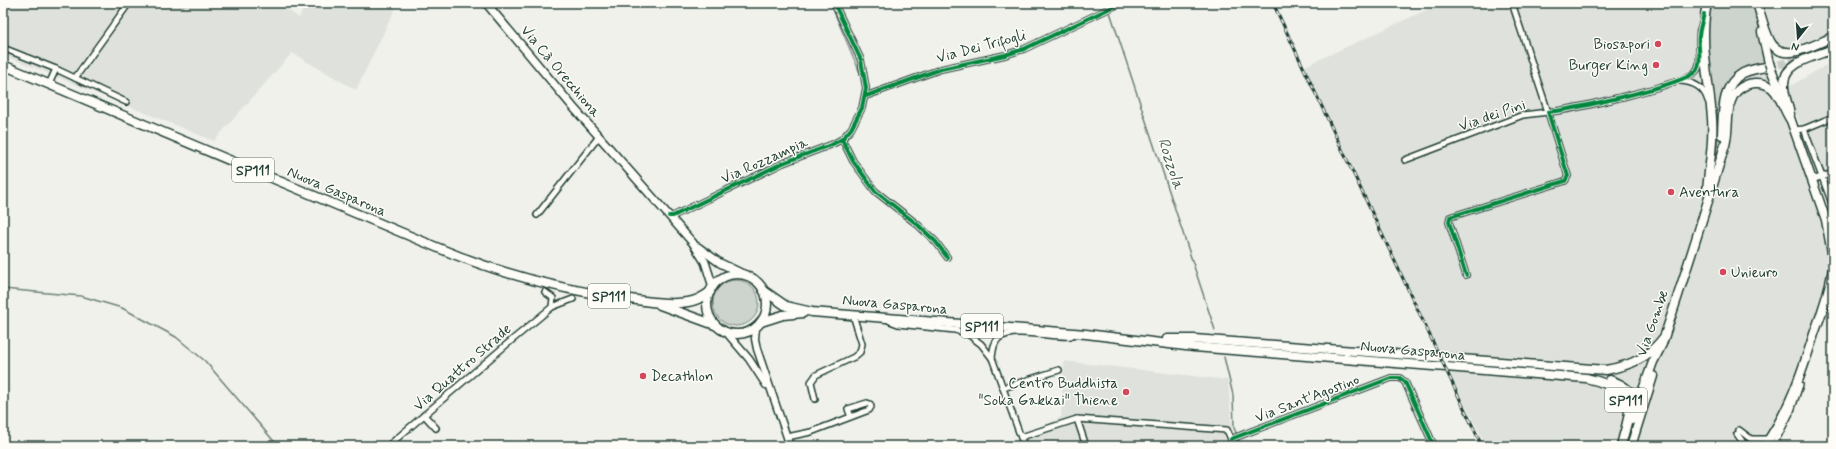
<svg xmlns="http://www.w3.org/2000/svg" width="1836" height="449" font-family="Mynerve,sans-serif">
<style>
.built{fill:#dfe2dc}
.green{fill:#cdd3cd;stroke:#768880}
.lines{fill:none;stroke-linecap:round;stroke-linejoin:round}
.stream{stroke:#6c8077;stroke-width:1.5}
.primary-tunnel{stroke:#c6cdc6;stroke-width:8;stroke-dasharray:8 4;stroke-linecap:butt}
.minor-casing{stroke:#1f3d34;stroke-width:8}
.tertiary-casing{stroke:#1f3d34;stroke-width:9}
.secondary-casing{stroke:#1f3d34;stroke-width:10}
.primary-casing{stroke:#1f3d34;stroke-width:11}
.minor{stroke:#fdfcf7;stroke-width:5}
.tertiary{stroke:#fdfcf7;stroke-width:6}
.secondary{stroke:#fdfcf7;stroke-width:7}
.primary{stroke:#fdfcf7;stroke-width:8}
.rail-casing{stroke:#1f3d34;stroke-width:3}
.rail{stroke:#fdfcf7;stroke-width:1.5;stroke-dasharray:4.5;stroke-linecap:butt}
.primary-bridge-casing{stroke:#1f3d34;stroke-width:11;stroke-linecap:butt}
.primary-bridge{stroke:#fdfcf7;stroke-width:8}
.cycleway-casing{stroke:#fdfcf7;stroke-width:6}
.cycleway{stroke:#00873e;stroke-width:4}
.poi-dot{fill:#d1495b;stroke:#fdfcf7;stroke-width:1.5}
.labels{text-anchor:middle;stroke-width:3;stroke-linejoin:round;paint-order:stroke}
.shield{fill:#fdfcf7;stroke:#62766e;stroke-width:1}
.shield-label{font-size:14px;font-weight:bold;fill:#1f3d34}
.poi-label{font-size:15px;fill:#1f3d34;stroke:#fdfcf7;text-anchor:end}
.street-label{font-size:15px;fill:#1f3d34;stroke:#fdfcf7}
.water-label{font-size:16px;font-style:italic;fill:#455e56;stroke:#fdfcf7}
</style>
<rect width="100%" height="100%" fill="#f0f1eb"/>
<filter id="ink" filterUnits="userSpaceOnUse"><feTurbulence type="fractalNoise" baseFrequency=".025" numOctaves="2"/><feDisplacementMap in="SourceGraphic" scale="8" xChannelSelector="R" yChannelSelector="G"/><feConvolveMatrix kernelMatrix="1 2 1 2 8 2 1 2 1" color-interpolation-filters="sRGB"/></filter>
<g filter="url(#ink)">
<g class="built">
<path d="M3,3H279L299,18L306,3H398L356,90L292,53L214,141L3,55Z"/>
<path d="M1441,3H1752L1776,90L1833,258V264L1774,438L1779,446H1486L1439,352L1303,67Z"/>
<path d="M1764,3H1833V34L1807,44L1786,48L1777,42L1768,22Z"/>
<path d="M1833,61V215L1787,88Z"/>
<path d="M1833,301V327L1827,325Z"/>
<path d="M1064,361L1228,380L1232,428L1239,446H1007L1061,417Z"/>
</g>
<g class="green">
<path d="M830,3H833L856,53L861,76Z"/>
<path d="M1711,3H1754L1766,64L1734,76L1719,125L1721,152L1715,169L1718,137L1706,54L1708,10Z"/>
<circle cx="736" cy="303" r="23"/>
</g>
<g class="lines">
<g class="stream">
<path d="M1107,3L1215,330"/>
<path d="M3,289L81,296L122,308L176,337L205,361L278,446"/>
<path d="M1224,357L1233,395L1234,428L1237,435"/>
<path d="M1238,439L1241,446"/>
</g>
<path class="primary-tunnel" d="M1767,67L1785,63L1833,44"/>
<defs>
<g id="minor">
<path d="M3,48L56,69L126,102"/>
<path d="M75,78L129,3"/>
<path d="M1680,81C1694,82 1704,87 1708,101"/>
<path d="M49,84L56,69"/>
<path d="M866,96L941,69L1005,55L1024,49L1121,3"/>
<path d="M1804,129L1833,117"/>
<path d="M1794,130L1804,129L1833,206"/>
<path d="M842,139L853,161L875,191L918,225L936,242L947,257"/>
<path d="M1405,160L1523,115L1548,112L1512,3"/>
<path d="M1812,180L1833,173"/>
<path d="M537,215L597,139L600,137"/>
<path d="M669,216H673L783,163L833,144L842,139L851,129L862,108L866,88L861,60L834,3"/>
<path d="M1466,275L1449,222L1450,217L1565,181L1568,176L1548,112C1570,110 1684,85 1696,71C1703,63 1698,48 1699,38C1699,33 1700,28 1702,23"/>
<path d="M545,292L553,298L552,307"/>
<path d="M890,321L898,324L955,330L968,334L981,344L992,358L1024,446"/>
<path d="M992,358C993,351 993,343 999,338C1014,327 1052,338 1071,336"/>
<path d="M1003,388L1059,370"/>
<path d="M815,399L811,382L816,375L854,357L860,352L862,344L853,315"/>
<path d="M424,415L436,428"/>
<path d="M1077,419L1086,446"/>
<path d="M1739,430L1751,439H1766"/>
<path d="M1737,434L1742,441L1743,446"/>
<path d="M787,437L811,432L869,410L871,407L870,404L867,403L848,409L851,417"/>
<path d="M1021,437L1077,419L1227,430L1234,446"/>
<path d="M1231,439L1391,378H1400L1405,382L1434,446"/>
<path d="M388,446L506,345L552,307L573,299"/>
<path d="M1773,446L1791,411L1800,385"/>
</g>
<g id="tertiary">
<path d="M756,327L755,339L757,349L790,446"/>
<path d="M726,332L749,359L766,385"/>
</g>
<g id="secondary">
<path d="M486,3L573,107L693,243L705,262L713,287"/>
<path d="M698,247L720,263L745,275"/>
</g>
<g id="primary">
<path d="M1707,3C1699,42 1709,79 1712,118C1714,143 1709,166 1707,191"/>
<path d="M1757,3C1761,15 1764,29 1770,41C1782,65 1815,44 1833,37"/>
<path d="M1762,32L1769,63"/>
<path d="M3,65L436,247C498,273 563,291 630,299C648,302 670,305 688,302C696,301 703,297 710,292"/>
<path d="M1771,69L1782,96"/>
<path d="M1790,114C1788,104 1783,93 1784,83C1785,61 1817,56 1833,49"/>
<path d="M1789,115L1826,220L1833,259"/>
<path d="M1722,135C1723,114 1721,85 1743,73C1750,70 1759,68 1767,67"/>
<circle cx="737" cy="304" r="30"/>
<path d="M763,290L786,306L812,312L1086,334L1194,347L1586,378C1607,383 1634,391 1628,418C1626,428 1623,437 1621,446"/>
<path d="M660,305L715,325"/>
<path d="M761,322L783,315L803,313"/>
<path d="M1167,339H1194L1606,370C1632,365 1648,358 1664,337"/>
<path d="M1610,380C1622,384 1635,392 1637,405"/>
<path d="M1632,420L1653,362L1662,344C1684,278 1705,212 1725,145C1730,129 1724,102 1738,90C1747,82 1762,80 1772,88C1780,95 1784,110 1790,119"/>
<path d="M1631,446L1653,376"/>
<path d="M1764,446C1788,414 1802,372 1814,334C1822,313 1829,292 1833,269"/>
</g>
</defs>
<use href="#minor" class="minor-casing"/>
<use href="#tertiary" class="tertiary-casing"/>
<use href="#secondary" class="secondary-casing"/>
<use href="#primary" class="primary-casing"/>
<use href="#minor" class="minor"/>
<use href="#tertiary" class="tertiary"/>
<use href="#secondary" class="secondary"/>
<use href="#primary" class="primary"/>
<defs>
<path id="rail" d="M1273,3L1482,446"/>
</defs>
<use href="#rail" class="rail-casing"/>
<use href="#rail" class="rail"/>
<defs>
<path id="primary-bridge" d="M1769,63L1771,69"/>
</defs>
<use href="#primary-bridge" class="primary-bridge-casing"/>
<use href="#primary-bridge" class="primary-bridge"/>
<defs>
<g id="cycleway">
<path d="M866,96L941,69L1005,55L1024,49L1121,3"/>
<path d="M842,139L853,161L875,191L918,225L936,242L947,257"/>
<path d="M669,216H673L783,163L833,144L842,139L851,129L862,108L866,88L861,60L834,3"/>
<path d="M1466,275L1449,222L1450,217L1565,181L1568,176L1548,112C1570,110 1684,85 1696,71C1703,62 1697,46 1699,35C1700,28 1702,21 1704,14"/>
<path d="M1231,439L1391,378H1400L1405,382L1434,446"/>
</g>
</defs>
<use href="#cycleway" class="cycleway-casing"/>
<use href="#cycleway" class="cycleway"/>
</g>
</g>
<g class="poi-dot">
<circle cx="1658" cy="44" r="4"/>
<circle cx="1656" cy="65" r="4"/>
<circle cx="1671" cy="192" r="4"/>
<circle cx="1723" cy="272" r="4"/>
<circle cx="643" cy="376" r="4"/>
<circle cx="1126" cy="392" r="4"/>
</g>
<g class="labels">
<g class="shield">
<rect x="232" y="158" width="42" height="24" rx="3"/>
<rect x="588" y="284" width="42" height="24" rx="3"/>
<rect x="961" y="314" width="42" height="24" rx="3"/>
<rect x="1605" y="388" width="42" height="24" rx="3"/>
</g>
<g class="shield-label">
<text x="253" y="175">SP111</text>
<text x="609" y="301">SP111</text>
<text x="982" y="331">SP111</text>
<text x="1626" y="405">SP111</text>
</g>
<g class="poi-label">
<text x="1650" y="49">Biosapori</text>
<text x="1648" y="70">Burger King</text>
<text x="1679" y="197" text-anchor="start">Aventura</text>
<text x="1731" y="277" text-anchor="start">Unieuro</text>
<text x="651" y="381" text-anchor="start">Decathlon</text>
<text x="1118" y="388">Centro Buddhista<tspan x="1118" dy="17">"Soka Gakkai" Thiene</tspan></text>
</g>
<g class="street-label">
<text transform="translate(981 46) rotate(-15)" y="5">Via Dei Trifogli</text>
<text transform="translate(561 71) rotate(50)" y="5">Via Cà Orecchiona</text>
<text transform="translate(1492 115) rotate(-19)" y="5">Via dei Pini</text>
<text transform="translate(764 160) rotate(-24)" y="5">Via Rozzampia</text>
<text transform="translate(337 191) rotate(23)" y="5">Nuova Gasparona</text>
<text transform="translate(895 304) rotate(5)" y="5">Nuova Gasparona</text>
<text transform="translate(1652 323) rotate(-70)" y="5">Via Gombe</text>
<text transform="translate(1413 350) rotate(5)" y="5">Nuova Gasparona</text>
<text transform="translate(462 367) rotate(-41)" y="5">Via Quattro Strade</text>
<text transform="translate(1307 398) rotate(-21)" y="5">Via Sant'Agostino</text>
</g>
<g class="water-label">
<text transform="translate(1172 163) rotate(72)" y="6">Rozzola</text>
</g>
</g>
<rect width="1836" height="449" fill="none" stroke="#fdfcf7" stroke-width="16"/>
<rect x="8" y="8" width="1820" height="433" fill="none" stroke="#1f3d34" stroke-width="1.5" filter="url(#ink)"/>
<g transform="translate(1798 38) rotate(197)" stroke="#fdfcf7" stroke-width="3" paint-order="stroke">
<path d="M0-3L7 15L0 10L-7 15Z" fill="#1f3d34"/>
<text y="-6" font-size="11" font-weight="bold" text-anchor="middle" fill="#1f3d34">N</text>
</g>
</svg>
